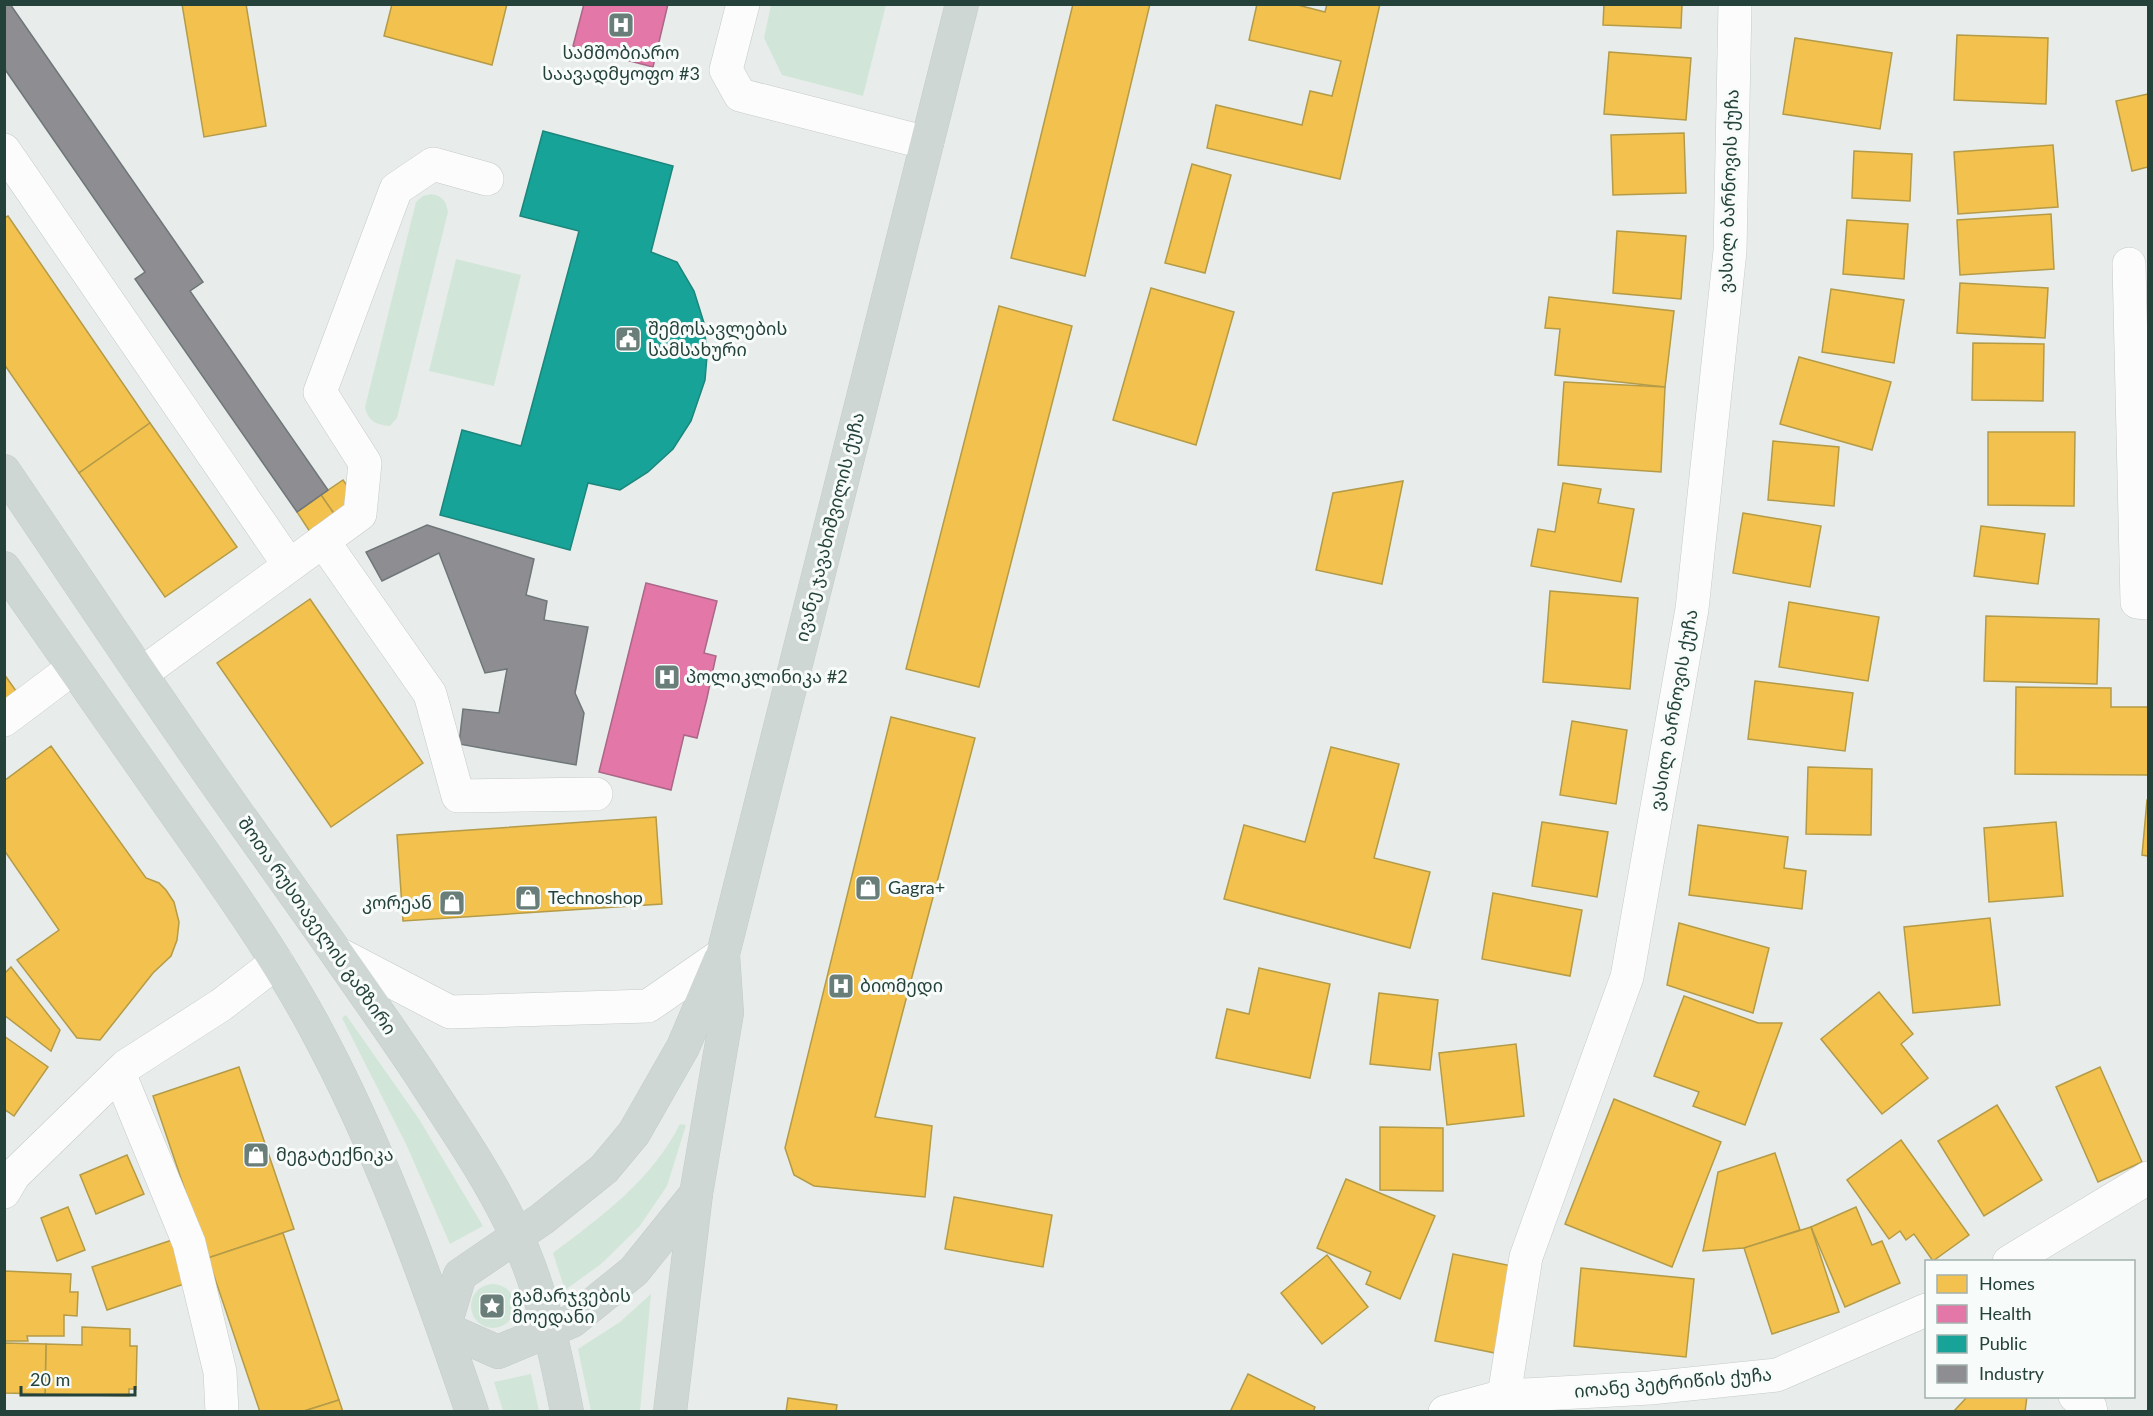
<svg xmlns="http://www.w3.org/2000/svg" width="2153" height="1416" font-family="Lato,'Noto Sans Georgian',sans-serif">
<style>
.green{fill:#d1e6d8}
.homes{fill:#f2c14e;stroke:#b49b48;stroke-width:1.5}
.health{fill:#e377a8;stroke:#aa6787;stroke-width:1.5}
.public{fill:#17a398;stroke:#1b867c;stroke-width:1.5}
.industry{fill:#8d8d92;stroke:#6e7678;stroke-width:1.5}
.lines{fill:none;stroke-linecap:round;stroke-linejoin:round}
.minor-casing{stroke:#c5cac8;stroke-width:34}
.major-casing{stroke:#c3ccc9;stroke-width:34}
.minor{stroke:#fcfcfc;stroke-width:33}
.major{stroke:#cfd7d5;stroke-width:33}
.labels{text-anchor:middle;stroke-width:6;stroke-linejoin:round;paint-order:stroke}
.poi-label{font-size:18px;fill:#24423a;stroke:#f7fbf9;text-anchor:start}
.street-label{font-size:18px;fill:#24423a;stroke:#f7fbf9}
</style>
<rect width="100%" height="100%" fill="#e8edeb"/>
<g class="green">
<path d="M771,5H886L863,96L782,75L764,38Z"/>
<path d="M431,194C443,196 446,201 448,212L397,418L390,426C376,425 368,421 365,407L416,202L423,196Z"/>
<path d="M456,259L521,275L494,386L429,371Z"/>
<path d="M346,1015L419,1119L483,1226L450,1244L406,1144L342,1018Z"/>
<path d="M680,1124L686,1125L667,1186L639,1227L601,1264L565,1290L553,1253C602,1216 652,1180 680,1124Z"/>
<circle cx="493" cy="1306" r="22"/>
<path d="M651,1294L640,1411H591L578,1349L620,1322Z"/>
<path d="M531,1374L539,1411H503L494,1382Z"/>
</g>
<g class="homes">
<path d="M182,4H246L266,126L204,137Z"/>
<path d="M392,4H507L492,65L384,36Z"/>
<path d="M1073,4H1150L1085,276L1011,258Z"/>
<path d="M1257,4H1294L1325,12L1327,4H1380L1340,179L1207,148L1216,105L1302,125L1310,91L1332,96L1341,61L1249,40Z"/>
<path d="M1604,4H1682L1681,28L1603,25Z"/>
<path d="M1957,35L2048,38L2046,104L1954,100Z"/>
<path d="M1795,38L1892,53L1880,129L1783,114Z"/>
<path d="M1609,52L1691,58L1686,120L1604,114Z"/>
<path d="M2148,94V167L2132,171L2116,101Z"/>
<path d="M1684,133L1686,193L1613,195L1611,135Z"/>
<path d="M2053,145L2058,207L1958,214L1954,152Z"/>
<path d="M1854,151L1912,154L1910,201L1852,198Z"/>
<path d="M1192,164L1231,175L1205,273L1165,263Z"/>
<path d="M2051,214L2054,269L1960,275L1957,220Z"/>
<path d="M8,216L150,423L79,473L4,364V218Z"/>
<path d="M1847,220L1908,224L1904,279L1843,274Z"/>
<path d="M1617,231L1686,236L1681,299L1613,293Z"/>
<path d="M1960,283L2048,288L2045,338L1957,333Z"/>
<path d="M1151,288L1234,312L1196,445L1113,420Z"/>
<path d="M1831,289L1904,300L1894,363L1822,352Z"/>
<path d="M1549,297L1674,311L1665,387L1555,375L1560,329L1545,328Z"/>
<path d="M999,306L1072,326L979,687L906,669Z"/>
<path d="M1973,343L2044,344L2043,401L1972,400Z"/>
<path d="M1799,357L1891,382L1872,450L1780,424Z"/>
<path d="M1564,382L1665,387L1661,472L1558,465Z"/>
<path d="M150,423L237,547L165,597L79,473Z"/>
<path d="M1988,432H2075L2074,506L1988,505Z"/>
<path d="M1773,441L1839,447L1834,506L1768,500Z"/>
<path d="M343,480L351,491L349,508L337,518L321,495Z"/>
<path d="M1403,481L1382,584L1316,570L1333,493Z"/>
<path d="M1563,483L1601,489L1598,503L1634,509L1621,582L1531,566L1538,529L1555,532Z"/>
<path d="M321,495L337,518L312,535L297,512Z"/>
<path d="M1743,513L1821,526L1810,587L1733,573Z"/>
<path d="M1981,526L2045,534L2038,584L1974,576Z"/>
<path d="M1550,591L1638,598L1630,689L1543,682Z"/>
<path d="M310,599L423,763L331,827L217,663Z"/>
<path d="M1789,602L1879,617L1868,681L1779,667Z"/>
<path d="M1986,616L2099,619L2097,684L1984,681Z"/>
<path d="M4,674L19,695L4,707Z"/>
<path d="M1755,681L1853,693L1845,751L1748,739Z"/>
<path d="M2016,687L2111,688V707H2148V775L2015,774Z"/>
<path d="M891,717L975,738L875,1117L932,1126L925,1197L814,1186L794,1175L785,1148Z"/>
<path d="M1572,721L1627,730L1616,804L1560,795Z"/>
<path d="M51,746L146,878L159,883L166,890L174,902L179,922L177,940L171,956L153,973L100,1040L77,1038L17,960L59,930L4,850V781Z"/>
<path d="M1331,747L1399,764L1374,858L1430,872L1410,948L1224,899L1244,825L1305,842Z"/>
<path d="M1808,767L1872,769L1871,835L1806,834Z"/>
<path d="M2147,800H2148V856L2142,855Z"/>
<path d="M656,817L662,904L403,921L397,835Z"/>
<path d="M1542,822L1608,832L1597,897L1532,886Z"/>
<path d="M2056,822L2063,896L1989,902L1984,828Z"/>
<path d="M1698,825L1788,837L1784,868L1806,871L1802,909L1689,895Z"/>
<path d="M1493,893L1582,910L1570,976L1482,959Z"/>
<path d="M1990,918L2000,1005L1913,1013L1904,927Z"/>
<path d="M1679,923L1769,948L1753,1013L1667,985Z"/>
<path d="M11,967L60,1030L51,1051L4,1015V974Z"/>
<path d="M1259,968L1330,984L1310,1078L1216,1058L1227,1009L1249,1014Z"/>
<path d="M1879,992L1913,1034L1901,1044L1928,1078L1882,1114L1821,1039Z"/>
<path d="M1379,993L1438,1000L1430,1070L1370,1064Z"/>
<path d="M1684,996L1758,1023H1782L1745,1125L1693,1106L1699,1092L1654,1076Z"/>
<path d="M4,1036L48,1067L14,1116L4,1109Z"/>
<path d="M1516,1044L1524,1116L1447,1125L1439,1053Z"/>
<path d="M239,1067L294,1229L208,1258L153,1096Z"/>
<path d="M2100,1067L2142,1162L2098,1182L2056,1087Z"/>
<path d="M1614,1099L1721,1142L1672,1267L1565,1224Z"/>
<path d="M1997,1105L2042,1180L1984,1216L1938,1141Z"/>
<path d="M1380,1127L1443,1128V1191L1380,1190Z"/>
<path d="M1901,1140L1969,1235L1933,1261L1914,1234L1906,1240L1900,1231L1889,1239L1847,1180Z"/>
<path d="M1775,1153L1800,1230L1744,1248L1703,1251L1718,1172Z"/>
<path d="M127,1155L144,1194L96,1214L80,1175Z"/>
<path d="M1346,1179L1435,1216L1400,1299L1366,1284L1371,1272L1317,1248Z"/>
<path d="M954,1197L1052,1215L1043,1267L945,1249Z"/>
<path d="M68,1207L85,1250L57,1261L41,1218Z"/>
<path d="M1856,1207L1872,1245L1882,1241L1900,1283L1845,1307L1811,1227Z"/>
<path d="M1811,1227L1839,1312L1772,1334L1744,1248Z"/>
<path d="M283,1233L339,1400L301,1412H260L208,1258Z"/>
<path d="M172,1240L187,1283L107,1310L92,1267Z"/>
<path d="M1453,1254L1512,1266L1495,1353L1435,1341Z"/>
<path d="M1327,1255L1368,1307L1322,1344L1281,1293Z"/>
<path d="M1581,1268L1694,1279L1686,1357L1574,1346Z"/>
<path d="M4,1271L71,1274L70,1292H78L77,1316L64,1315V1336H27L28,1341H4Z"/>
<path d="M82,1327L130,1329V1346H137L136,1389H129V1396L45,1394L46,1344L82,1345Z"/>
<path d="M4,1343L46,1344L45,1394L4,1393Z"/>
<path d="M1248,1374L1315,1407L1313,1412H1230Z"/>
<path d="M1968,1396H2027L2025,1412H1953Z"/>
<path d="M788,1398L837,1405L836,1412H786Z"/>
<path d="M339,1400L343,1412H301Z"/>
</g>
<g class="health">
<path d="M584,4H668L653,67L573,46Z"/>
<path d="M646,583L717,601L704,653L716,656L707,698L697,738L684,735L671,790L599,772Z"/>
</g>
<path class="public" d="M543,131L673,166L651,252L677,262L694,291L704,323L707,356L705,380L691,421L673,449L648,472L620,490L588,483L570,550L440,515L462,430L521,446L579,231L520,216Z"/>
<g class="industry">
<path d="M4,4H10L203,282L190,291L328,490L297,512L135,279L145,272L4,68Z"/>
<path d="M427,525L534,559L526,595L547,601L544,620L588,627L575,693L584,713L576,765L459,744L463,709L499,713L507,669L485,673L439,553L382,581L366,552Z"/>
</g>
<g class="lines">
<defs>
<g id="minor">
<path d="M743,4L726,70L740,95L927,143"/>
<path d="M4,150L289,565"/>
<path d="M2129,264L2137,602L2148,603"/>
<path d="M323,541L430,694L458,796L596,794"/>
<path d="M141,674L360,514L365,463L320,392L396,189L433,164L487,179"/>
<path d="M4,720L73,668"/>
<path d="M339,954L450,1012L648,1006L723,954"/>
<path d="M119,1073L189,1243L220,1372L222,1412"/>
<path d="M4,1192L14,1175L126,1066L221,1005L277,962"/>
<path d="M2009,1262L2148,1178"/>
<path d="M1504,1396L1526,1257L1627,977L1692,609L1730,251L1735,4"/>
<path d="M2075,1396L2090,1407L2091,1412"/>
<path d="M1445,1412L1504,1396L1650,1388L1777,1375L1926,1310"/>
</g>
<g id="major">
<path d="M4,471C84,589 162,708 245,824C304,907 363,989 420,1074C452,1124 486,1172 512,1226C540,1283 555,1349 567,1412"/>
<path d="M4,568C59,647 114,726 169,804C219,875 271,947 313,1024C380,1147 427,1280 472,1412"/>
<path d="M444,1328L460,1275L542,1219L604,1169L634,1133L683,1047L720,960"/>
<path d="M444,1328L498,1352L572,1321L634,1271L696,1194"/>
<path d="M670,1412L696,1194L727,1013L723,954L962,4"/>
</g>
</defs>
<use href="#minor" class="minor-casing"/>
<use href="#major" class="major-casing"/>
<use href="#minor" class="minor"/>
<use href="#major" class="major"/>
</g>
<defs>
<symbol id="hospital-square" viewBox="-11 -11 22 22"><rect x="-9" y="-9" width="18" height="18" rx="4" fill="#697e78" stroke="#f7fbf9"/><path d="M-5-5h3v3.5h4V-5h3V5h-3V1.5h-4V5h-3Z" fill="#fff"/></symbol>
<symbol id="civic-square" viewBox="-11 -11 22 22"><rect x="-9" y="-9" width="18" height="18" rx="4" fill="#697e78" stroke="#f7fbf9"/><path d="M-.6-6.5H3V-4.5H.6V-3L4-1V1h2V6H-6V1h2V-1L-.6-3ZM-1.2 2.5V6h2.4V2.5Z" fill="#fff"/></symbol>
<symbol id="shop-square" viewBox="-11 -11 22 22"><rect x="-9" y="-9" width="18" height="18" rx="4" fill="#697e78" stroke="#f7fbf9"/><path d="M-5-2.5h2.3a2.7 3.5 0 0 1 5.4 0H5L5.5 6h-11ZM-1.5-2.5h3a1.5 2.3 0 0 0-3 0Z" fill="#fff"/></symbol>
<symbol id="sight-square" viewBox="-11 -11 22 22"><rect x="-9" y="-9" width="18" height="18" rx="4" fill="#697e78" stroke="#f7fbf9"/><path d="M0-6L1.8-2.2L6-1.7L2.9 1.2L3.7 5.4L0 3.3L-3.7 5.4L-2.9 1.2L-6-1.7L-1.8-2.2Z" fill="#fff"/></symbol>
</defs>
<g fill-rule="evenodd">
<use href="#hospital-square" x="606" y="10" width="30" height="30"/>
<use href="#civic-square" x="613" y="324" width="30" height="30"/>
<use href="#hospital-square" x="652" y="662" width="30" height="30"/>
<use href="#shop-square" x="853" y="873" width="30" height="30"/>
<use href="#shop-square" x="513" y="883" width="30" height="30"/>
<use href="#shop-square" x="437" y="888" width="30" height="30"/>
<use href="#hospital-square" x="826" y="971" width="30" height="30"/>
<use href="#shop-square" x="241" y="1140" width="30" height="30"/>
<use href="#sight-square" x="477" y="1291" width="30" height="30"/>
</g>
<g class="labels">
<g class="poi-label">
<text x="621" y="59" text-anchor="middle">სამშობიარო<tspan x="621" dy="21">საავადმყოფო #3</tspan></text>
<text x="648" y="335">შემოსავლების<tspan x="648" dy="21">სამსახური</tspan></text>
<text x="686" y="683">პოლიკლინიკა #2</text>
<text x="888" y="894">Gagra+</text>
<text x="548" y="904">Technoshop</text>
<text x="432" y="909" text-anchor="end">კორეან</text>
<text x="860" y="992">ბიომედი</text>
<text x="276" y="1161">მეგატექნიკა</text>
<text x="512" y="1302">გამარჯვების<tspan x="512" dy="21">მოედანი</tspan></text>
</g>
<g class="street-label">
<text transform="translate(1729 191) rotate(-88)" y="6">ვასილ ბარნოვის ქუჩა</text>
<text transform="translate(830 527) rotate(-76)" y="6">ივანე ჯავახიშვილის ქუჩა</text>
<text transform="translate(1674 710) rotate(-80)" y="6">ვასილ ბარნოვის ქუჩა</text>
<text transform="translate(317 926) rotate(55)" y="6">შოთა რუსთაველის გამზირი</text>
<text transform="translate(1673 1383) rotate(-5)" y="6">იოანე პეტრიწის ქუჩა</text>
</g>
</g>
<rect width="2153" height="1416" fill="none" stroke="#24423a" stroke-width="12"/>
<rect x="1925" y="1260" width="210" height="138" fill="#f7fbf9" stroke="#a3b1ad" stroke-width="1.5"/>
<rect x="1937" y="1275" width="30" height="18" fill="#f2c14e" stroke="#a3b1ad" stroke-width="1.5"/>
<text x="1979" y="1290" font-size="18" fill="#24423a">Homes</text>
<rect x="1937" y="1305" width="30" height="18" fill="#e377a8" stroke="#a3b1ad" stroke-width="1.5"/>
<text x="1979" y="1320" font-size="18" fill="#24423a">Health</text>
<rect x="1937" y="1335" width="30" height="18" fill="#17a398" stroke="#a3b1ad" stroke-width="1.5"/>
<text x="1979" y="1350" font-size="18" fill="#24423a">Public</text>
<rect x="1937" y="1365" width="30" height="18" fill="#8d8d92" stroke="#a3b1ad" stroke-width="1.5"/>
<text x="1979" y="1380" font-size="18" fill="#24423a">Industry</text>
<path d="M21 1386v9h114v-9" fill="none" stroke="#24423a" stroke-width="3"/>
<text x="30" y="1386" font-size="18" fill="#24423a" stroke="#f7fbf9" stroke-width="4.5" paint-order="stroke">20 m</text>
</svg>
